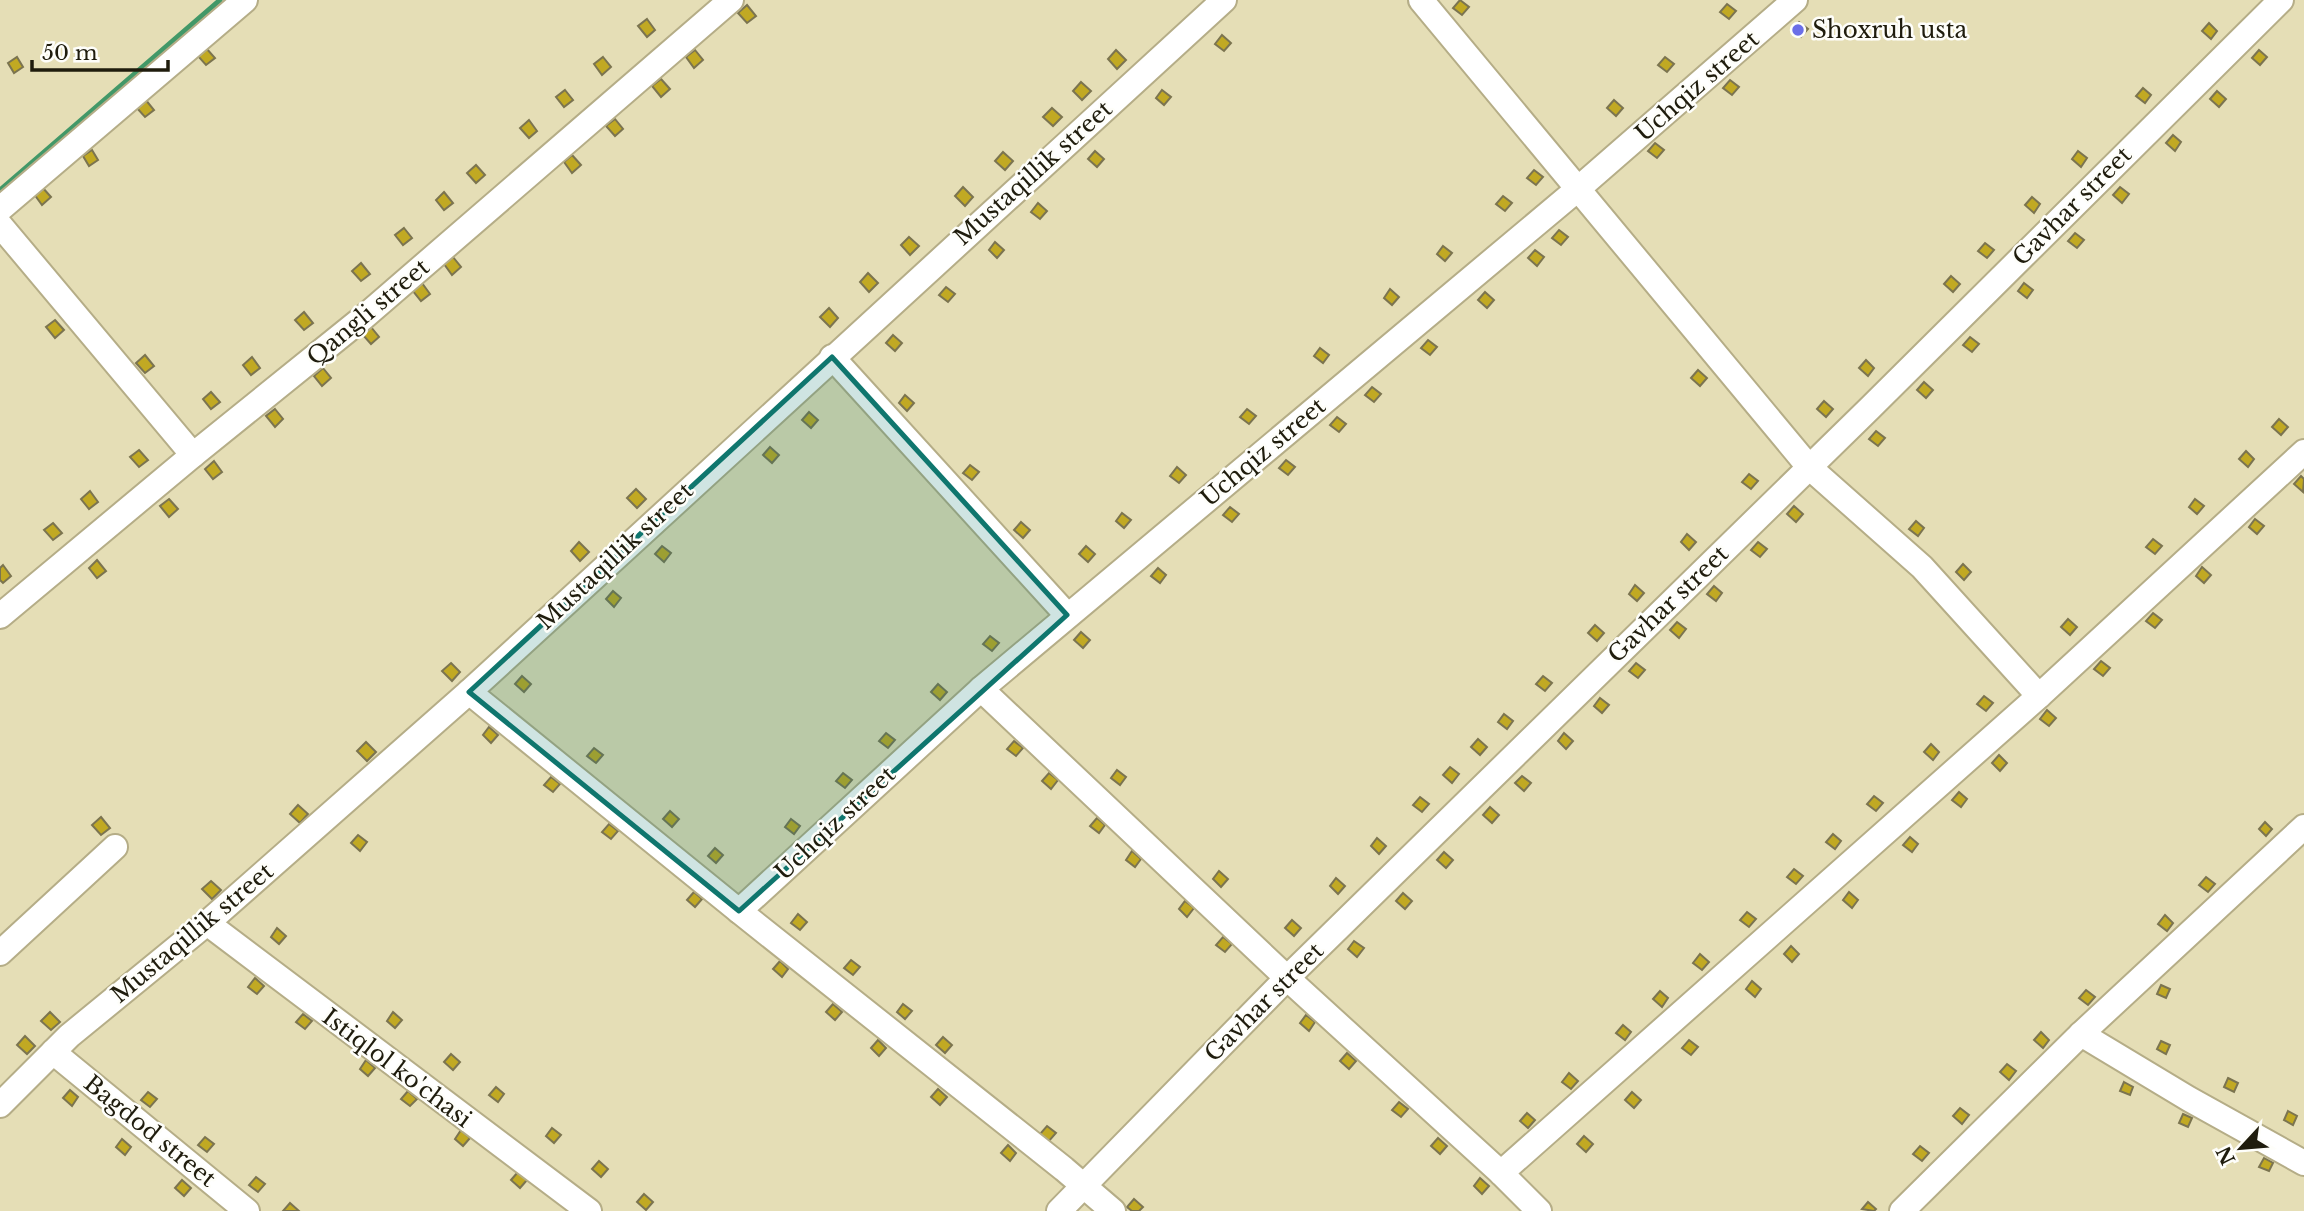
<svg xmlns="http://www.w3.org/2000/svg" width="2304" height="1211" font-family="'Libre Baskerville',serif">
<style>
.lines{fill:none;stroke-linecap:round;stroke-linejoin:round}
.stream{stroke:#429868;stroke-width:5}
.building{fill:#c1a923;stroke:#7b7450;stroke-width:2}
.minor-casing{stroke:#b5ad87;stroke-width:28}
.minor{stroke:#fff;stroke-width:24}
.marked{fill:#0f766e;fill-opacity:0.2;stroke:#0f766e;stroke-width:5;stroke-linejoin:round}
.poi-dot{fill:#6b6ee7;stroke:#fefefa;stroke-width:2.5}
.labels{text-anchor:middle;stroke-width:5;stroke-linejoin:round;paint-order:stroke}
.poi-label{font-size:23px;fill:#1f1c0d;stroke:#fefefa;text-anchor:start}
.street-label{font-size:23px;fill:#1f1c0d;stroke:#fefefa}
</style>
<rect width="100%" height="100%" fill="#e5deb6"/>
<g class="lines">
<path class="stream" d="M0,190L220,0"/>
</g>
<g class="building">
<path d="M1460,0L1469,7L1462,15L1453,8Z"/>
<path d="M1727,4L1736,11L1729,19L1720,12Z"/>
<path d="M747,5L756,16L747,23L738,13Z"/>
<path d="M647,19L655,30L647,37L638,26Z"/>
<path d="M1799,22L1808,29L1801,37L1792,30Z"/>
<path d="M2209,23L2217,31L2211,39L2202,31Z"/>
<path d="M1222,35L1231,43L1224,51L1215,44Z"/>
<path d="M206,48L215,58L206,65L197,55Z"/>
<path d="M695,50L703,60L694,68L686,57Z"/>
<path d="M1116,50L1126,60L1117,69L1108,59Z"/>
<path d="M2259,50L2267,57L2260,65L2252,58Z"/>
<path d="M17,57L23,67L14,73L8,63Z"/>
<path d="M603,57L611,67L602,75L594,64Z"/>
<path d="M1665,57L1674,64L1667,72L1658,65Z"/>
<path d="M661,79L670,89L661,97L652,86Z"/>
<path d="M1730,80L1739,87L1732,95L1723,88Z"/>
<path d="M1081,82L1091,91L1082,100L1073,91Z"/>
<path d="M2143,88L2151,95L2145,103L2136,96Z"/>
<path d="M565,90L573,100L564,107L556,97Z"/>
<path d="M1162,90L1171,97L1164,105L1156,98Z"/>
<path d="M2217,91L2226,99L2219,107L2210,99Z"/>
<path d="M145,99L154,110L145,117L136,107Z"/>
<path d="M1614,100L1623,108L1616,116L1607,108Z"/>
<path d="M1052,108L1062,117L1053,126L1043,117Z"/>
<path d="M615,119L623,129L615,136L606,126Z"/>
<path d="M529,120L537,131L529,138L520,128Z"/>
<path d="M2173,135L2181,142L2175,151L2166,143Z"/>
<path d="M1655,143L1664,150L1657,158L1648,151Z"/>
<path d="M92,150L98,160L89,166L83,156Z"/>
<path d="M1095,151L1104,159L1097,167L1088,159Z"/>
<path d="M2078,151L2087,158L2081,167L2072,159Z"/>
<path d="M1003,152L1013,161L1005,170L995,161Z"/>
<path d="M572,155L581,165L572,173L564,162Z"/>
<path d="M476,165L485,175L476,183L467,173Z"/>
<path d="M1534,170L1543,177L1536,185L1527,178Z"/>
<path d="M42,187L51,197L42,205L34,194Z"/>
<path d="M963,187L973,197L965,206L955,196Z"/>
<path d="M2120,187L2129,194L2122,203L2113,195Z"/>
<path d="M444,192L453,203L444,210L436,200Z"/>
<path d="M1503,196L1512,203L1505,211L1496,204Z"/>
<path d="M2032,197L2040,204L2034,213L2025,205Z"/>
<path d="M1038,203L1047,211L1040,219L1031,212Z"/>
<path d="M404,228L412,238L403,245L395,235Z"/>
<path d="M1559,230L1568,237L1561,245L1552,238Z"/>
<path d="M2075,233L2084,240L2077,248L2068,241Z"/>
<path d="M909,237L919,246L910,255L901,245Z"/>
<path d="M995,242L1004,250L997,258L989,250Z"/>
<path d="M1985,243L1994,250L1987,258L1978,251Z"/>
<path d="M1443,246L1452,253L1445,261L1437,254Z"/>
<path d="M1535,250L1544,257L1537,266L1528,258Z"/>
<path d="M453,257L461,267L452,275L444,264Z"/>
<path d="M361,263L370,274L361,281L352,271Z"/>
<path d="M868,273L878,283L869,292L860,282Z"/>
<path d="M1951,276L1960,284L1953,292L1944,284Z"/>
<path d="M422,283L430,294L421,301L413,291Z"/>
<path d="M2024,283L2033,290L2027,298L2018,291Z"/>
<path d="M946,287L955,294L948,302L939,295Z"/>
<path d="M1390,289L1399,297L1392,305L1384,298Z"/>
<path d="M1485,292L1494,300L1487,308L1478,300Z"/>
<path d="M829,308L838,318L830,327L820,317Z"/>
<path d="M304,312L313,323L304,330L295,320Z"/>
<path d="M55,320L64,330L55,338L46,327Z"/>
<path d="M371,327L379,337L371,344L362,334Z"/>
<path d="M893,335L902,343L895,351L886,343Z"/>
<path d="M1970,337L1979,344L1972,352L1963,345Z"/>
<path d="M1428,340L1437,347L1430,355L1421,348Z"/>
<path d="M1320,348L1329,355L1323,363L1314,356Z"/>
<path d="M145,355L154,366L145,373L136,363Z"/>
<path d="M252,357L260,368L251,375L243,365Z"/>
<path d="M1866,360L1874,368L1868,376L1859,368Z"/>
<path d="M323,368L331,378L322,386L314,376Z"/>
<path d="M1698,370L1707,378L1700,386L1691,378Z"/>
<path d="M1924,382L1933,390L1926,398L1917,390Z"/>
<path d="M1372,387L1381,394L1374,402L1365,395Z"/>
<path d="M211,392L220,402L211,409L203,399Z"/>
<path d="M905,395L914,403L907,411L899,403Z"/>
<path d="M1824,401L1833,409L1826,417L1817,409Z"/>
<path d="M275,409L283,419L275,427L266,416Z"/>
<path d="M1247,409L1256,416L1249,424L1240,417Z"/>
<path d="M809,412L818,420L811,428L802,420Z"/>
<path d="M1337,417L1346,424L1339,432L1330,425Z"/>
<path d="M2279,419L2288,427L2281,435L2272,427Z"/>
<path d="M1876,431L1885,438L1878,446L1869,439Z"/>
<path d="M770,447L779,455L772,463L763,455Z"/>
<path d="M139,450L148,460L139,467L130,457Z"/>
<path d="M2246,451L2254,459L2248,467L2239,459Z"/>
<path d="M1286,460L1295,467L1288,475L1279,468Z"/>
<path d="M214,461L222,472L213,479L205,469Z"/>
<path d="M970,465L979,472L972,480L963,473Z"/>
<path d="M1177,467L1186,475L1179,483L1170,476Z"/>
<path d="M1749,474L1758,481L1751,489L1742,482Z"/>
<path d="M2301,476L2304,479L2303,492L2294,484Z"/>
<path d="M636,489L646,499L637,508L627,498Z"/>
<path d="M90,491L98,502L89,509L81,499Z"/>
<path d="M169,499L178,509L169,517L160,506Z"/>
<path d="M2195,499L2204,506L2197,514L2189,507Z"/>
<path d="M1794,506L1803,514L1796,522L1787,514Z"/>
<path d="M1230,507L1239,514L1232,522L1223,515Z"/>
<path d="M1122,513L1131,520L1124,528L1116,521Z"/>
<path d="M2255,519L2264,526L2257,534L2249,527Z"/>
<path d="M1916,521L1924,528L1918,536L1909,529Z"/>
<path d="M1021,522L1030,530L1023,538L1014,530Z"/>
<path d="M53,523L62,533L53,540L44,530Z"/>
<path d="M1687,534L1696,542L1689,550L1681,542Z"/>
<path d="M2153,539L2162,546L2155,554L2146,547Z"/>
<path d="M579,542L589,552L580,561L571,551Z"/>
<path d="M1758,542L1767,549L1760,557L1751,550Z"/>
<path d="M662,546L671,553L664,562L655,554Z"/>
<path d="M1086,546L1095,554L1088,562L1079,554Z"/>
<path d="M97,560L106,571L97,578L89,568Z"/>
<path d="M1963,564L1971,572L1964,580L1956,572Z"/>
<path d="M3,565L11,576L3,583L0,580V568Z"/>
<path d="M2202,567L2211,575L2204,583L2196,576Z"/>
<path d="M1158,568L1166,575L1160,583L1151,576Z"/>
<path d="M1635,585L1644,593L1637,601L1629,594Z"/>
<path d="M1714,586L1722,593L1716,601L1707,594Z"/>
<path d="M613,591L621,598L614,607L606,599Z"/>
<path d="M2153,613L2162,620L2155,628L2146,621Z"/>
<path d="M2068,619L2077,627L2070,635L2061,627Z"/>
<path d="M1677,622L1686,629L1679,638L1670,630Z"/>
<path d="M1595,625L1604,633L1597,641L1588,633Z"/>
<path d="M1081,632L1090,640L1083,648L1074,640Z"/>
<path d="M990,636L999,643L992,651L983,644Z"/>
<path d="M2101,661L2110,668L2103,676L2094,669Z"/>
<path d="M451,663L460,672L452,681L442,671Z"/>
<path d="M1636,663L1645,670L1638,678L1629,671Z"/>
<path d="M522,676L531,684L524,692L515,684Z"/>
<path d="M1543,676L1552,683L1545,691L1536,684Z"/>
<path d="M938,684L947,692L940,700L931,692Z"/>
<path d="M1984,696L1993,703L1986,711L1977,704Z"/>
<path d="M1600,698L1609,705L1602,713L1594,706Z"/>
<path d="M2047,710L2056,718L2049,726L2040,719Z"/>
<path d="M1504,714L1513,721L1507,729L1498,722Z"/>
<path d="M489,727L498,735L491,743L483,735Z"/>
<path d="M886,733L895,740L888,748L879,741Z"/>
<path d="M1564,733L1573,741L1566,749L1558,741Z"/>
<path d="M1478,739L1487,747L1480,755L1471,747Z"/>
<path d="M1014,741L1023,748L1016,756L1007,749Z"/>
<path d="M366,742L376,752L367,761L357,751Z"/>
<path d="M1931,744L1939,752L1933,760L1924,752Z"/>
<path d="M594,748L603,755L596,763L587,756Z"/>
<path d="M1999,755L2007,763L2000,771L1992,763Z"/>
<path d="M1450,767L1459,774L1452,783L1443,775Z"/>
<path d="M1117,770L1126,777L1120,785L1111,778Z"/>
<path d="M843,773L852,780L845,788L836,781Z"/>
<path d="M1049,773L1058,780L1051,789L1042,781Z"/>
<path d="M1522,776L1531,783L1524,791L1515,783Z"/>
<path d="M551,777L560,784L553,792L544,785Z"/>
<path d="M1959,792L1967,799L1961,807L1952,800Z"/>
<path d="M1874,796L1883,803L1876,811L1867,804Z"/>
<path d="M1420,797L1429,804L1422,812L1413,805Z"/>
<path d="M298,805L308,814L300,823L290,814Z"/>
<path d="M1490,807L1499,815L1492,823L1483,815Z"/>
<path d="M670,811L679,819L672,827L663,819Z"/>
<path d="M101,817L110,828L101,835L92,825Z"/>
<path d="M1097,818L1105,825L1099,833L1090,826Z"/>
<path d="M791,819L800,826L794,834L785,827Z"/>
<path d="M2265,822L2272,829L2266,836L2259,829Z"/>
<path d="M609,824L618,831L611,839L602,832Z"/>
<path d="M1833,834L1841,841L1835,849L1826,842Z"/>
<path d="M358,835L367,842L360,851L351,843Z"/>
<path d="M1910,837L1918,844L1912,852L1903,845Z"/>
<path d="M1377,838L1386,846L1379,854L1371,846Z"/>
<path d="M715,848L723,855L716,863L708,856Z"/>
<path d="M1132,851L1141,859L1135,867L1126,860Z"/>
<path d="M1444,852L1453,860L1446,868L1437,860Z"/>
<path d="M1794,869L1803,876L1796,884L1787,877Z"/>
<path d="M1219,871L1228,879L1221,887L1213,879Z"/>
<path d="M2206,877L2215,884L2208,892L2199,885Z"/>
<path d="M1336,878L1345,886L1338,894L1330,886Z"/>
<path d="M211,881L221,890L212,899L202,889Z"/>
<path d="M694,892L702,899L695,907L687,900Z"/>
<path d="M1849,892L1858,900L1852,908L1843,900Z"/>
<path d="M1403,893L1412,901L1405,909L1396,901Z"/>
<path d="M1185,901L1194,908L1187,917L1179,909Z"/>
<path d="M1747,912L1756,919L1749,927L1740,920Z"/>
<path d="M798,914L807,922L800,930L791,923Z"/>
<path d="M2165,915L2173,923L2167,931L2158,924Z"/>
<path d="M1292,920L1301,928L1294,936L1285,928Z"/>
<path d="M277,928L286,936L279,944L271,937Z"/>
<path d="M1223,937L1232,944L1225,952L1216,945Z"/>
<path d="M1354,941L1364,948L1357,957L1348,949Z"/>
<path d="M1791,946L1799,954L1792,962L1784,954Z"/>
<path d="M1700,954L1709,962L1702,970L1693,963Z"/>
<path d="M851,960L860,967L853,975L844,968Z"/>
<path d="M780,961L788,969L782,977L773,969Z"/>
<path d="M255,978L264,986L257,994L248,987Z"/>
<path d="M1752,981L1761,989L1755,997L1746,989Z"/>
<path d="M2161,985L2170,989L2166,998L2157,994Z"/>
<path d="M2086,990L2095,997L2088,1005L2079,998Z"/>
<path d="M1660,991L1668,998L1662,1007L1653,999Z"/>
<path d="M833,1004L842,1012L835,1020L826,1012Z"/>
<path d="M903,1004L912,1011L905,1019L897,1012Z"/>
<path d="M50,1012L60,1022L51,1030L41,1021Z"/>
<path d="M393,1012L402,1020L395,1028L387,1021Z"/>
<path d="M303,1014L312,1021L305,1029L296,1022Z"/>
<path d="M1306,1015L1315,1022L1309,1031L1300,1023Z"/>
<path d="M1623,1025L1631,1032L1625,1040L1616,1033Z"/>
<path d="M2041,1032L2049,1040L2043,1048L2034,1040Z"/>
<path d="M25,1036L35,1046L27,1054L17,1045Z"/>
<path d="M943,1037L952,1045L945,1053L936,1045Z"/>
<path d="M878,1040L886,1048L879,1056L871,1048Z"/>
<path d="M1689,1040L1698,1047L1691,1055L1682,1048Z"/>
<path d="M2161,1041L2170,1045L2166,1054L2157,1049Z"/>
<path d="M1347,1053L1356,1061L1349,1069L1340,1061Z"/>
<path d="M451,1054L460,1062L453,1070L444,1062Z"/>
<path d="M366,1060L375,1068L368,1076L360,1069Z"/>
<path d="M2007,1064L2016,1071L2009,1080L2000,1072Z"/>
<path d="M1569,1073L1578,1081L1571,1089L1562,1082Z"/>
<path d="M2228,1078L2238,1083L2234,1092L2224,1087Z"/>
<path d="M2124,1082L2133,1087L2130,1095L2120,1091Z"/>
<path d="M496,1087L504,1094L498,1102L489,1095Z"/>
<path d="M938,1089L947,1097L940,1105L931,1097Z"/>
<path d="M70,1090L78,1097L72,1106L63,1098Z"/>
<path d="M408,1091L417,1099L410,1106L401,1099Z"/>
<path d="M148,1092L157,1099L150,1107L141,1100Z"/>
<path d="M1632,1092L1641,1100L1634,1108L1625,1100Z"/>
<path d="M1399,1102L1408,1109L1401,1117L1392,1110Z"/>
<path d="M1960,1108L1969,1115L1962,1124L1953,1116Z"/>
<path d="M2288,1111L2297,1116L2293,1125L2284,1120Z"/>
<path d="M1527,1113L1535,1120L1528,1128L1520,1121Z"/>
<path d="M2183,1114L2192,1118L2188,1127L2179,1123Z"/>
<path d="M1047,1126L1056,1133L1049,1141L1040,1134Z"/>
<path d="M552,1128L561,1135L554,1143L546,1136Z"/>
<path d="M461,1130L470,1138L463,1146L455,1139Z"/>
<path d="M1584,1136L1593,1144L1586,1152L1577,1144Z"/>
<path d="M205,1137L214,1144L207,1152L198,1145Z"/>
<path d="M1438,1138L1447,1146L1440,1154L1431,1146Z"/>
<path d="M122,1139L131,1147L125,1155L116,1147Z"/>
<path d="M1008,1145L1016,1153L1010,1161L1001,1153Z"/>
<path d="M1920,1146L1929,1153L1922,1161L1913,1154Z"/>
<path d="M2264,1158L2273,1163L2269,1171L2259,1167Z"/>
<path d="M599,1161L608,1169L601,1177L592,1169Z"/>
<path d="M518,1172L527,1180L520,1188L511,1180Z"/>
<path d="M256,1177L265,1184L258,1192L249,1185Z"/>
<path d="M1480,1178L1489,1186L1482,1194L1474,1186Z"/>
<path d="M182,1180L191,1188L184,1196L175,1188Z"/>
<path d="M644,1194L653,1202L646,1210L637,1202Z"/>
<path d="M1134,1199L1143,1207L1139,1211H1132L1127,1207Z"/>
<path d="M1868,1202L1876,1209L1874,1211L1862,1209Z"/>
<path d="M290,1203L299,1211H283Z"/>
</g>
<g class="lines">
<defs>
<g id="minor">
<path d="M1421,0L1809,467L1922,567L2039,696"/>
<path d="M0,209L245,0"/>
<path d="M0,225L193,455"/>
<path d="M832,357L1067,615"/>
<path d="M0,616L193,455L364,317L731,0"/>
<path d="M981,689L1287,978L1501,1173L1539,1211"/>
<path d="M469,692L739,911L1064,1169L1113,1211"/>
<path d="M739,911L981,689L1579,188L1795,0"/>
<path d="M207,923L589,1211"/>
<path d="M0,953L115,847"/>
<path d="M2081,1034L2189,1099L2304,1163"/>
<path d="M53,1052L247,1211"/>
<path d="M0,1105L69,1036L207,923L469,692L1224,0"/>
<path d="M1501,1173L2039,696L2304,452"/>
<path d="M1059,1211L1287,978L1870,408L2281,0"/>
<path d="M1902,1211L2081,1034L2304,827"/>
</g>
</defs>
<use href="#minor" class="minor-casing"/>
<use href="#minor" class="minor"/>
</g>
<path class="marked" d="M832,357L1067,615L739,911L469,692Z"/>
<circle class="poi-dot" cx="1798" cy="30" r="7"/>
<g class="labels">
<g class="poi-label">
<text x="1812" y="38">Shoxruh usta</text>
</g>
<g class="street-label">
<text transform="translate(1697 86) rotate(-41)" y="8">Uchqiz street</text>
<text transform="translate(1033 173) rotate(-42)" y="8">Mustaqillik street</text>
<text transform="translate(2072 206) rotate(-45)" y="8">Gavhar street</text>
<text transform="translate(368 312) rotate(-40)" y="8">Qangli street</text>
<text transform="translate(1263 452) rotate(-40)" y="8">Uchqiz street</text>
<text transform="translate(615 556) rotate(-43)" y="8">Mustaqillik street</text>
<text transform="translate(1668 604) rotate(-44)" y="8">Gavhar street</text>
<text transform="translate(835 823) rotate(-43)" y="8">Uchqiz street</text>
<text transform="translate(192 933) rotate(-40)" y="8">Mustaqillik street</text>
<text transform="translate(1264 1002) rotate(-45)" y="8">Gavhar street</text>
<text transform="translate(397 1068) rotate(37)" y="8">Istiqlol ko'chasi</text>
<text transform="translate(150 1131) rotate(39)" y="8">Bagdod street</text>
</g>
</g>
<g transform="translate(2241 1148) rotate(244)" stroke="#fefefa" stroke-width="5" paint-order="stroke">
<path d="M0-5L12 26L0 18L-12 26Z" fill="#1f1c0d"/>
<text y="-10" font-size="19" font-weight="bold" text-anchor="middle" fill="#1f1c0d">N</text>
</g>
<path d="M32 60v10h136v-10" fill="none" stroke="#1f1c0d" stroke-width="3.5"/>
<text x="42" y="60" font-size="21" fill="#1f1c0d" stroke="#fefefa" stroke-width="5" paint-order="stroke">50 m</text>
</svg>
